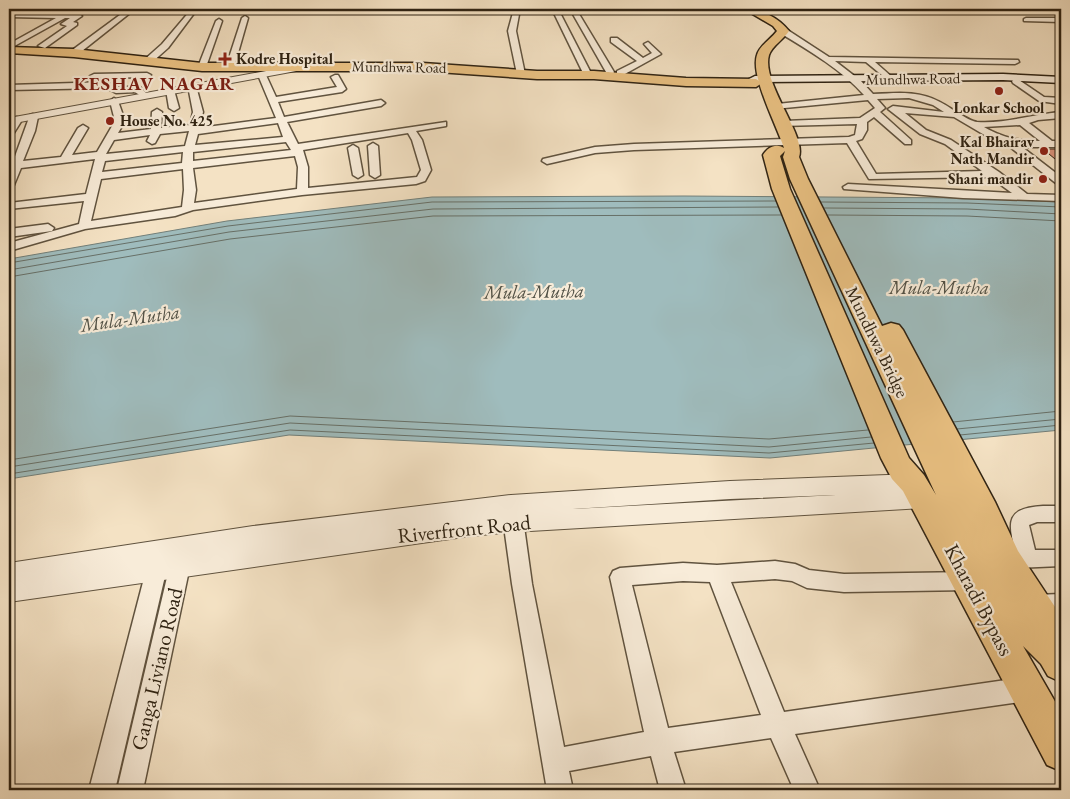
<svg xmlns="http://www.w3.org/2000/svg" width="1070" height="799" font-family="'EB Garamond',serif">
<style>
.water{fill:#9fbcbd;stroke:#727f79}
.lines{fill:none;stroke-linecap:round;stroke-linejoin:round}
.shore{stroke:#677068;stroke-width:1}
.building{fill:#da947c;stroke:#2f2313}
.minor-casing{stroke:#60533f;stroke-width:3}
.tertiary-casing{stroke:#60533f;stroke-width:2}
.secondary-casing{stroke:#2f2313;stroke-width:3}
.primary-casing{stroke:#2f2313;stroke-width:3}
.trunk-casing{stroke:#2f2313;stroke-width:3}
.minor{fill:#f8ecd9;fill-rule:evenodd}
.tertiary{fill:#f8ecd9;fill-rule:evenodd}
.secondary{fill:#f8ecd9;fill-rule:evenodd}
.primary{fill:#eac182;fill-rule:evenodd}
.trunk{fill:#eac182;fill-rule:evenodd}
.poi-dot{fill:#8f2418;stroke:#f8ecd9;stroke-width:2}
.labels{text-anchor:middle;stroke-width:4.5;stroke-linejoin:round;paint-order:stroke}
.far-poi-label{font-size:15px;font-weight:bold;fill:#2f2313;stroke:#f8ecd9;text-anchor:start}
.far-street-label{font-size:15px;fill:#2f2313;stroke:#f8ecd9}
.street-label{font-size:18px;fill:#2f2313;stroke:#f8ecd9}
.far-district-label{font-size:19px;font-weight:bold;letter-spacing:1px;fill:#7a1f14;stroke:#f8ecd9}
.water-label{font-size:19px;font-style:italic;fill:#515146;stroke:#f8ecd9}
.near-street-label{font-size:21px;fill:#2f2313;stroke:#f8ecd9}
</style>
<rect width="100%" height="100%" fill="#f4e2c4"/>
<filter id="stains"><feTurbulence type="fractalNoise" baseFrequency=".004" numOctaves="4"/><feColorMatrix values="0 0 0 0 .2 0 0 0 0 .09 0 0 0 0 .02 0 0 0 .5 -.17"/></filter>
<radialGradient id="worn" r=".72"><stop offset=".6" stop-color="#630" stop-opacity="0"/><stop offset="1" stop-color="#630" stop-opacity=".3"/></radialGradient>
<path class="water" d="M684,196L967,198L1061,202V430L770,458L289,435L9,479V259L227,221L432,197Z"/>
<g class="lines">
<g class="shore">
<path d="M821,202L967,203L1061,207"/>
<path d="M824,208L967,209L1061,214"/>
<path d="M828,215L967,216L1061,221"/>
<path d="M9,263L228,226L432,202L776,201"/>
<path d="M9,270L229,232L433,209L778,207"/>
<path d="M9,277L230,239L433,216L781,215"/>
<path d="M953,422L1061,411"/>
<path d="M957,429L1061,419"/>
<path d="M960,435L1061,425"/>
<path d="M9,460L290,416L769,439L868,430"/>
<path d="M9,467L290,423L769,447L871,437"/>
<path d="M9,474L290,430L769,453L874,443"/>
</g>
</g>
<path class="building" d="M1043,149H1061V164Z"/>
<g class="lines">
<defs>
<g id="minor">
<path d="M128,9H135L77,55H71V51Z"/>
<path d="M514,9H520L516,31L525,74L521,76L517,74L508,31Z"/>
<path d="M552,9H558L592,75L591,77L584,75Z"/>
<path d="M570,9H576L614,72L613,74L606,72Z"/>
<path d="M190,11L195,12L168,48L150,64H144V60L162,44Z"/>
<path d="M9,13L79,14L82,16L73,22L77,23V25L45,48L38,46L67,26L61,24L70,18H65L9,49V44L56,18L9,17Z"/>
<path d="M245,16L248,18L234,67L227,69L226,67L242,18Z"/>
<path d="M1026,18H1061V22L1024,21V19Z"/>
<path d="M219,19L222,21L206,67L199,69L198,67L216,21Z"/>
<path d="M780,29H786L829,57L1018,60L1019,62L1015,64L875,62L892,77L893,79L889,81L866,62L835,61L861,81L873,94C897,93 918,90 940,102C950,107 968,121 977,122C1006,124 1033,114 1061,112V118L1038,120L1029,123L1052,141H1061V147H1022L1061,177V185L1057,184L1005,143L993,140L954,117L905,113L926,130L951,140L999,172L1027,194L1061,195V201L963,198L844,189L843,187L848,184L1012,193L990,177L869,179L847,143L634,150L595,153L547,164L542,161L543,159L595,147L634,144L849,137L855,135L857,124L781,126L779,124L784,121L860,118L875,108L868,100L774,109V105L777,104L864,95C842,70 810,51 780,33ZM909,98L933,105L944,112L893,106L888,109L920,134L945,144L982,171L876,174L856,141L862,139L867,130V122L874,117L905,144H911V140L880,112L885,108L877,99ZM1020,125L1040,141C1019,141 1003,138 984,127Z"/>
<path d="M611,38H617L643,58L652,53L644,44L648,42L661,54L623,75H617V71L637,61L611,42Z"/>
<path d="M147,73L151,75L150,77L94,78L90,76L94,74Z"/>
<path d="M259,73H265L276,97L337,87L331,77L335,75H338L346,89L342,92L278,102L284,117L381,100L385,103L381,106L287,122L298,144L446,122V126L416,131L422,140L431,170L425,181L416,184L302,195L193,210L175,216L85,229L9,251V243L79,224L84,201L9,209V203L86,194L95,159L21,168L14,185L9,188V163L13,162L30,115L33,114L38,117L35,131L23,161L61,157L78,128L83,125L88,128L72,155L97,152L115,121L110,101L114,98L118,101L125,121L118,133L151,129L152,112L157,109L162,112L161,128L190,125L193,112L188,86L192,83L196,86L203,112L199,128L276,118L258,75ZM278,123L283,137L195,145L198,134ZM189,131L185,146L106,154L114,140L150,135L147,141L152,144L155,143L160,134ZM408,133L412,140L421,170L417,177L308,188V167L303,150ZM286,142L291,150L193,161V152ZM183,152L182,163L102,172L105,161ZM295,156L298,167L297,189L194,203L196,190L193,168ZM183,169L184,190L182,207L91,221L101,179Z"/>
<path d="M1016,78L1044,97L1061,98V104L1039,101L1013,83L1012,81Z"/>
<path d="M108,82L118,87H140L148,95L144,98L135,92L116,93L106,88L9,90V85Z"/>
<path d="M170,87L174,90L179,108L174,111L169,108L166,90Z"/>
<path d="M17,117L22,120L12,136L9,137V126L14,118Z"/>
<path d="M373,143L378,146L380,175L375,178L370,175L368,146Z"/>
<path d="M353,145L358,148L363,175L358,178L353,175L348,148Z"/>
<path d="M48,224L54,228L52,231L9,237V229Z"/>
<path d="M512,504L519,507L522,512L532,584L564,747L644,732L610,577L613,571L620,568L683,563L717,565L775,561L795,564L809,570L844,574L970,572L977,575L980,581L977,587L970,590L844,592L807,588L792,581L775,579L731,582L784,712L1026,677L1034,681L1038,689L1034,697L1026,701L795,734L820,790H794L771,738L674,752L686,790H660L651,756L569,771L573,790H547L512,584L502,512L505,507ZM683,581L710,582L761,715L668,728L632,585Z"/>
<path d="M1043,506H1061V522H1037L1029,525L1035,550H1061V566L1016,568L1009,565L1006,559L1009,553L1015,551C1008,521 1006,508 1043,506Z"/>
<path d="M182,547L189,550L192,556L143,790H117L172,556L175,550Z"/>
<path d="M159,550L166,553L169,559L115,790H89L149,559L152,553Z"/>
<path d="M1061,594V614L1034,615L1026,612L1023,605L1026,598L1034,595Z"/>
</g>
<g id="tertiary">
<path d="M304,64L309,67L307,69L9,124V118Z"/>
<path d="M914,474L922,477L925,483L922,489L919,490L931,493L935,499L931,505L923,508L513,532L471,536L9,602V563L253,526L511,495L730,481ZM836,495L573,509L730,499Z"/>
</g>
<path id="secondary" d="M1003,74L1061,77V83L1003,80L755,82L749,79L755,76Z"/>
<path id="primary" d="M9,47L74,49L202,63H423L537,71H594L686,78L756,79L762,83L756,87L686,86L594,79H537L423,71H202L74,57L9,53Z"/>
<path id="trunk" d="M744,9C761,9 778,17 789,31C784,39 772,46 769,55C761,83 807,136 799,157L808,179L882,326L891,323L899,325L903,330L995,502L1018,551L1061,616V682L1048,676L1041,664L1023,646L1061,712V771L1047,765L903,491L892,479L881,458L772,189L763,155C768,147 776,143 784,148C777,126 750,76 757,55C760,45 771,39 777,31L773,26ZM785,151L783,157L790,179L936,495L924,475L909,458L790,189L780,156Z"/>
</defs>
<use href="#minor" class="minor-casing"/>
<use href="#tertiary" class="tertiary-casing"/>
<use href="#secondary" class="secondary-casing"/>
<use href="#primary" class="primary-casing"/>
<use href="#trunk" class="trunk-casing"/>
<use href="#minor" class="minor"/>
<use href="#tertiary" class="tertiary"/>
<use href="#secondary" class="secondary"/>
<use href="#primary" class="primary"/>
<use href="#trunk" class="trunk"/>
</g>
<g class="poi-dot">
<path d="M222.5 51.5h5v5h5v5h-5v5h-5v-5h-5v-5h5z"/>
<circle cx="999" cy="91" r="5"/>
<circle cx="110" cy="121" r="5"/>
<circle cx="1044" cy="151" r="5"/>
<circle cx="1043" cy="179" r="5"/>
</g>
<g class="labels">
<g class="far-poi-label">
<text x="236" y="64">Kodre Hospital</text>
<text x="999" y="113" text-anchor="middle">Lonkar School</text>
<text x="120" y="126">House No. 425</text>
<text x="1034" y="147" text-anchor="end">Kal Bhairav<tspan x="1034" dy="17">Nath Mandir</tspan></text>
<text x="1033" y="184" text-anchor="end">Shani mandir</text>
</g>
<g class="far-street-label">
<text transform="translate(399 67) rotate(1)" y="5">Mundhwa Road</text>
<text transform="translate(913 79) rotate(-1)" y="5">Mundhwa Road</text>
</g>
<g class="street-label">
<text transform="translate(877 342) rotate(64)" y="6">Mundhwa Bridge</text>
</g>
<g class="far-district-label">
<text x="154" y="90">KESHAV NAGAR</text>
</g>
<g class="water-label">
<text x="939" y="294">Mula-Mutha</text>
<text transform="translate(534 291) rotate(-1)" y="7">Mula-Mutha</text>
<text transform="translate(130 318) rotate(-8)" y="7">Mula-Mutha</text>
</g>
<g class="near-street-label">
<text transform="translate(464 529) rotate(-6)" y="7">Riverfront Road</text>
<text transform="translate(979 600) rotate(62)" y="7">Kharadi Bypass</text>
<text transform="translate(157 669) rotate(-77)" y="7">Ganga Liviano Road</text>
</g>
</g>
<rect width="1070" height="799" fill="none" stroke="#f4e2c4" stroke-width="30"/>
<rect x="10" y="10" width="1050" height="779" fill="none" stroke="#2f2313" stroke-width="2.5"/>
<rect x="15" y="15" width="1040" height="769" fill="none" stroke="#2f2313"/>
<rect width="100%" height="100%" filter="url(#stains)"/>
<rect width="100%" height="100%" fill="url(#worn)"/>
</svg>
